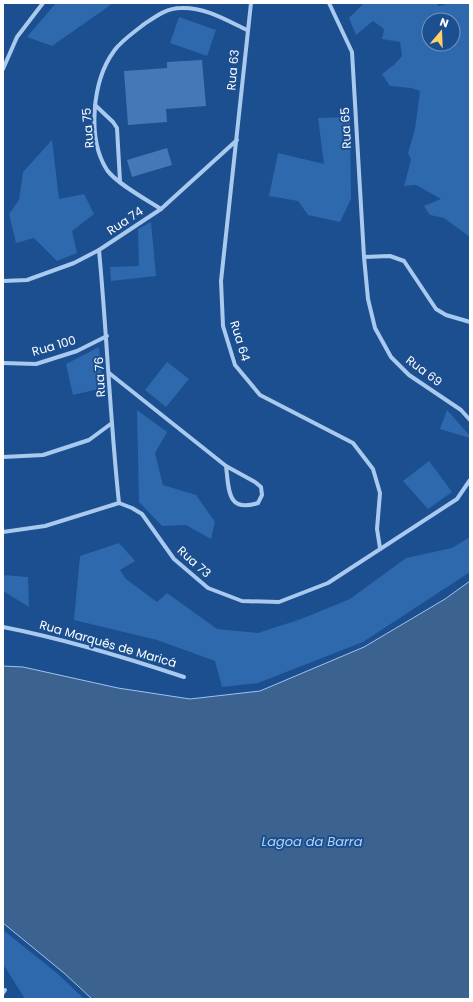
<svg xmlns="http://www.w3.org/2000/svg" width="473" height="1002" font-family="Poppins,sans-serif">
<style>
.green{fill:#2e69ad;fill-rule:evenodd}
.water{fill:#3c6290;stroke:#9cc4f0}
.building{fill:#4478b7}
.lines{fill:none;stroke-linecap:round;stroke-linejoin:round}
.street{stroke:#a9c9ee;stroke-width:4}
.labels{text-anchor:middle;stroke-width:4;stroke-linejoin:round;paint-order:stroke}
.street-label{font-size:12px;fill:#fff;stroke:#1b4f8f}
.water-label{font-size:13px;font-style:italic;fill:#b5d3f5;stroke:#1b4f8f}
</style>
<rect width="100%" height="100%" fill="#1b4f8f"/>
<g class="green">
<path d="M56,3H112V4L52,46L27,37Z"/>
<path d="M364,3H436L439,6L451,3H470V237L444,218L430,215L424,206L441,199L416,185L404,186L411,160L408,153L415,129L420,91L411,88L390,86L382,74L395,64L402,56L400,42L382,39L384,29L373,21L356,35L349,18ZM429,20H453V44H429Z"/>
<path d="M179,17L216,30L207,56L170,43Z"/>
<path d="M350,117L351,199L340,222L308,215L298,201L269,196L278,153L324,164L318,118Z"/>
<path d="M52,140L59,199L84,194L94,214L72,231L77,253L57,261L34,238L16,243L9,214L19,200L23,172Z"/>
<path d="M151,222L156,276L111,281L110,267L139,266L138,229Z"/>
<path d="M99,347L103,388L73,395L66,364Z"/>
<path d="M167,362L189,379L166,407L145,390Z"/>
<path d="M137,410L167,432L155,453L163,485L196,495L215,522L211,539L186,525L162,526L139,502Z"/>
<path d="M447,410L470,436V438L440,429Z"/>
<path d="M429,461L452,492L428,509L403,481Z"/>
<path d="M470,537V572L363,642L258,683L222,687L215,661L157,640L74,620L80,556L119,543L135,561L120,570L126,579L157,602L167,593L217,629L258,633L301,619L350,599L406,558L452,548Z"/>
<path d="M3,575L28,577L29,607L3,591Z"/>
<path d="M3,930L58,974L84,999H25L3,964Z"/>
</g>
<path class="water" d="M470,581V999H92L64,973L3,923V666L23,667L118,688L190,699L260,691L364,647L445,599Z"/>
<g class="building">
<path d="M202,60L206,106L166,109L167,122L128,125L124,71L167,68V62Z"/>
<path d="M167,148L172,165L132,177L127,160Z"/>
</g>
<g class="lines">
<g class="street">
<path d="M251,3L221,281L223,326L235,365L260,395L353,443L373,469L380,493L377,529L380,548"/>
<path d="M329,3L352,52L364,257L368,299L375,328L391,357L409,375L461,410L470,420"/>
<path d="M3,69L17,37L43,3"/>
<path d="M95,105L113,122L117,128L120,181"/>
<path d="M161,209C147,200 116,183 107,170C87,139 92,81 114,51C121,41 133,33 143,25C155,17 166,8 181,8C205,7 226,20 247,30"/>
<path d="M99,250C107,335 110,419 119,503"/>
<path d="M364,257L390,256L404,261L436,309L446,315L470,322"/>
<path d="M3,281L27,280L74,263L99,250L161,209L237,140"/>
<path d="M3,363L36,364L77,351L107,336"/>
<path d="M109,373L226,466L255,482L261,487L262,495L258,503C227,513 229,490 226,466"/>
<path d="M3,457L43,455L89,440L112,423"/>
<path d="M3,532L45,526L119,503L132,508L142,514L174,559L208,588L242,601L279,602L328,583L457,499L470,480"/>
<path d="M3,627C65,639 124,657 184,677"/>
<path d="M3,993L5,990"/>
</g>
</g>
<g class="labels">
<g class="street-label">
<text transform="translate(233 70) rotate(-85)" y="4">Rua 63</text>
<text transform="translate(88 128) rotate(-95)" y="4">Rua 75</text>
<text transform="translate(346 128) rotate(-93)" y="4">Rua 65</text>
<text transform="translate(125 221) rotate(-34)" y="4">Rua 74</text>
<text transform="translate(240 341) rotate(73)" y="4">Rua 64</text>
<text transform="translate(54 346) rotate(-16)" y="4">Rua 100</text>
<text transform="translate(424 371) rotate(37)" y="4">Rua 69</text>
<text transform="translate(100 377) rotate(-93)" y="4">Rua 76</text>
<text transform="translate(194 562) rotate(42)" y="4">Rua 73</text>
<text transform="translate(108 644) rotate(16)" y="4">Rua Marquês de Maricá</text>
</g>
<g class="water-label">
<text x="312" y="846">Lagoa da Barra</text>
</g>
</g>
<rect width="473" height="1002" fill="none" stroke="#ffffff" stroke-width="8"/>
<g transform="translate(441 32) rotate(19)"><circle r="19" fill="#1b4f8f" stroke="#7695bc"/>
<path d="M0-3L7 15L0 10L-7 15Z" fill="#ffd166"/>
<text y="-6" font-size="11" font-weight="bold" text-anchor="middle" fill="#ffffff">N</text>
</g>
</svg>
